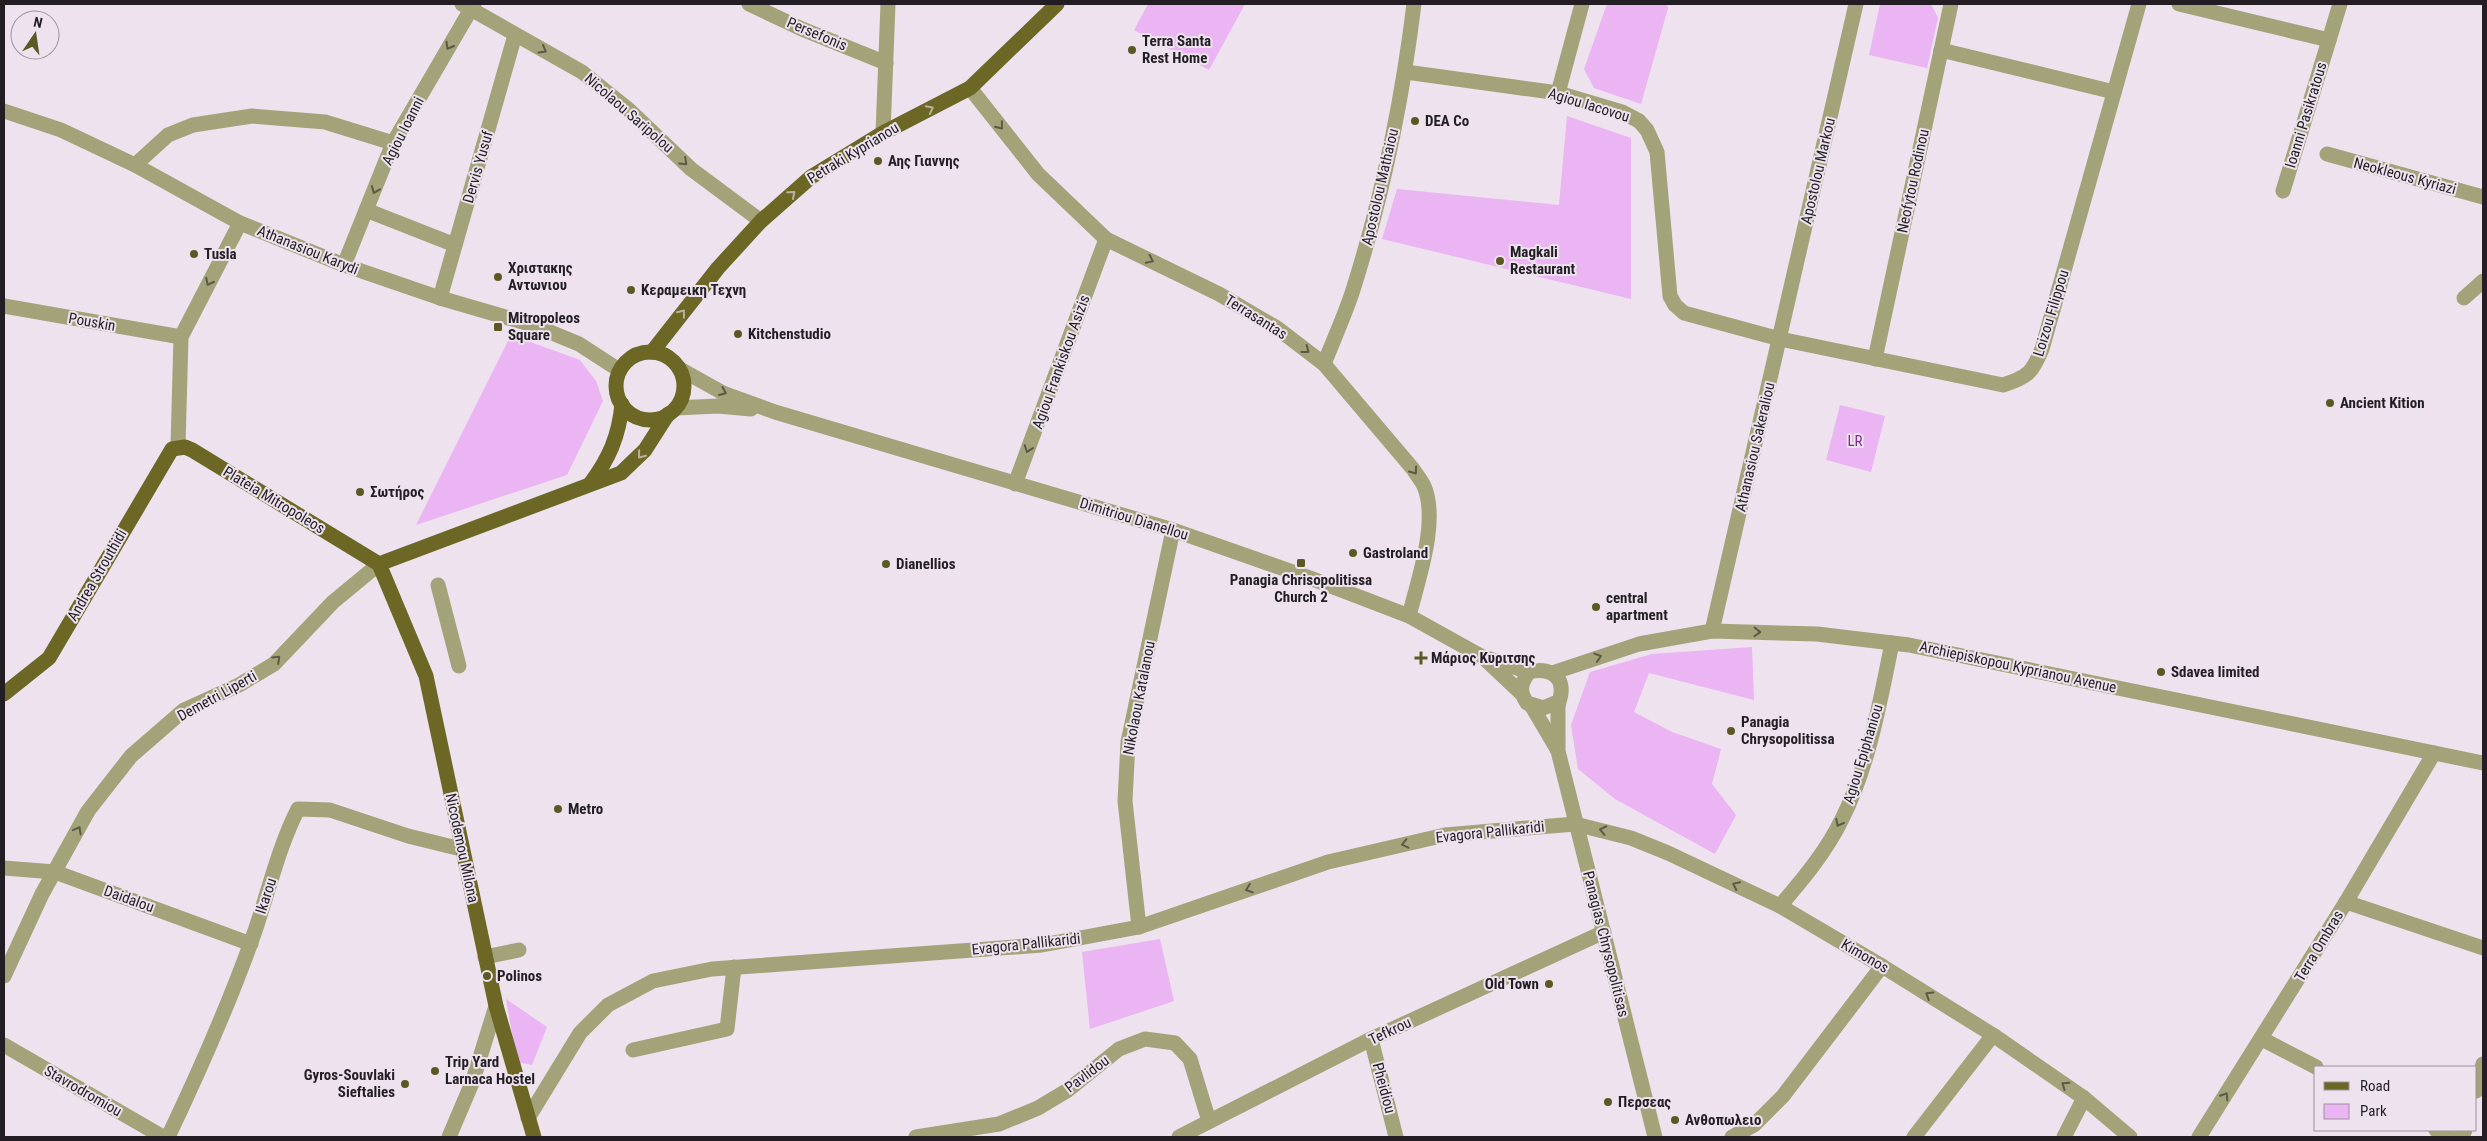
<svg xmlns="http://www.w3.org/2000/svg" width="2487" height="1141" font-family="'Roboto Condensed',sans-serif">
<style>
.green{fill:#ebb4f2}
.lines{fill:none;stroke-linecap:round;stroke-linejoin:round}
.minor{stroke:#a4a278;stroke-width:15}
.major{stroke:#6c6724;stroke-width:15}
.oneway{stroke:#5c5949}
.oneway2{stroke:#b9b19d}
.poi-dot{fill:#5c5824;stroke:#ede2ee;stroke-width:2}
.labels{text-anchor:middle;stroke-width:4;stroke-linejoin:round;paint-order:stroke}
.street-label{font-size:15px;fill:#221e23;stroke:#ede2ee}
.poi-label{font-size:15px;font-weight:bold;fill:#221e23;stroke:#ede2ee;text-anchor:start}
.park-label{font-size:15px;fill:#7f2f8a;stroke:#ede2ee}
</style>
<rect width="100%" height="100%" fill="#ede2ee"/>
<g class="green">
<path d="M1148,4H1245L1209,70L1134,30Z"/>
<path d="M1607,4H1667L1668,8L1641,104L1594,88L1584,69Z"/>
<path d="M1880,4H1931L1938,18L1927,68L1869,55Z"/>
<path d="M1567,116L1631,138V299L1382,239L1397,189L1559,205Z"/>
<path d="M511,335L580,360L596,381L603,401L567,475L416,525Z"/>
<path d="M1840,405L1885,416L1871,472L1826,460Z"/>
<path d="M1752,647L1754,700L1649,673L1634,712L1672,732L1721,749L1712,784L1736,815L1715,854L1615,799L1578,769L1571,725L1590,672L1652,654Z"/>
<path d="M1160,939L1174,1001L1090,1029L1082,952Z"/>
<path d="M506,999L547,1027L532,1065L517,1062Z"/>
</g>
<g class="lines">
<g class="minor">
<path d="M462,4L582,72L628,109L691,169L761,221"/>
<path d="M749,4L802,29L886,63"/>
<path d="M2179,4L2329,40"/>
<path d="M1941,50L2114,92"/>
<path d="M1406,72L1558,93L1622,112L1639,121L1647,130L1657,152L1670,296L1675,305L1684,313L1780,339L2003,385C2028,377 2032,373 2042,349L2139,4"/>
<path d="M970,88L1038,174L1106,239L1219,294L1277,328L1324,364L1413,469C1416,474 1421,480 1424,486C1439,521 1418,580 1409,616"/>
<path d="M1558,93L1582,4"/>
<path d="M4,111L61,130L135,165L240,223L344,265L440,298L533,325L579,344L619,370"/>
<path d="M883,133L888,4"/>
<path d="M2327,154L2483,197"/>
<path d="M135,165L168,135L193,125L252,116L325,122L393,143"/>
<path d="M2283,191L2340,4"/>
<path d="M366,210L455,245"/>
<path d="M344,265L393,143L474,4"/>
<path d="M440,298L515,35"/>
<path d="M2464,298L2483,281"/>
<path d="M4,306L181,337"/>
<path d="M1875,359L1951,4"/>
<path d="M1324,364C1333,341 1344,317 1352,293C1382,199 1402,102 1414,4"/>
<path d="M680,369L723,393L775,412L1173,530L1310,578L1409,616L1481,656L1529,672"/>
<path d="M676,408L718,406L751,409"/>
<path d="M178,446L181,337L240,223"/>
<path d="M1015,484L1106,239"/>
<path d="M438,585L459,666"/>
<path d="M1712,631L1856,4"/>
<path d="M1486,660L1521,693"/>
<path d="M1552,673L1639,644L1712,631L1817,634L1909,645L2483,763"/>
<path d="M1558,702L1543,708L1527,703C1519,691 1520,684 1529,672C1544,668 1563,672 1561,693C1561,698 1558,702 1558,708C1558,722 1558,737 1558,751L1655,1137"/>
<path d="M1531,705L1557,749"/>
<path d="M4,868L55,872L251,944"/>
<path d="M2346,902L2483,948"/>
<path d="M1780,906C1803,879 1826,852 1842,819C1869,765 1880,702 1892,643"/>
<path d="M1139,927L1125,801L1128,742L1173,530"/>
<path d="M485,957L519,950"/>
<path d="M4,976L42,894L88,811L131,756L184,710L239,685L274,664L333,602L379,564"/>
<path d="M1371,1039L1396,1137"/>
<path d="M2262,1039L2316,1067"/>
<path d="M4,1045L163,1137"/>
<path d="M633,1050L727,1029L734,967"/>
<path d="M2476,1091L2483,1064"/>
<path d="M528,1118L580,1033L608,1005L653,981L712,969L1042,945L1139,927L1328,862L1445,835L1575,824L1631,838L1668,853L1780,906L1882,966L1993,1035L2084,1098L2130,1137"/>
<path d="M2436,1130L2451,1137"/>
<path d="M168,1137C198,1074 226,1011 250,945C267,900 276,852 298,809L330,810L408,836L461,849"/>
<path d="M449,1137L472,1083L496,1006"/>
<path d="M916,1137L999,1124L1038,1108L1068,1090L1119,1049L1145,1039L1175,1043L1190,1059L1209,1121"/>
<path d="M1179,1137L1371,1039L1604,932"/>
<path d="M1732,1137L1754,1125L1783,1096L1882,966"/>
<path d="M1914,1137L1993,1035"/>
<path d="M2064,1137L2084,1098"/>
<path d="M2199,1137L2346,902L2434,753"/>
<path d="M2462,1137L2465,1130"/>
</g>
<g class="major">
<path d="M652,352L718,268L761,221L811,177L883,133L970,88L1057,4"/>
<circle cx="650" cy="386" r="34"/>
<path d="M590,484C609,459 619,436 622,404"/>
<path d="M379,564L426,676L496,1006L534,1137"/>
<path d="M4,694L49,658L172,449L185,447L192,450L379,564L621,473L645,450L668,414"/>
</g>
</g>
<defs><path id="oneway-chevron" d="M-2-3.5L2.5 0L-2 3.5" fill="none" stroke-width="1.6" stroke-linecap="round" stroke-linejoin="round" transform="scale(1.25)"/></defs>
<g class="oneway">
<use href="#oneway-chevron" transform="translate(449 46) rotate(120)"/>
<use href="#oneway-chevron" transform="translate(543 50) rotate(30)"/>
<use href="#oneway-chevron" transform="translate(1000 126) rotate(52)"/>
<use href="#oneway-chevron" transform="translate(684 162) rotate(43)"/>
<use href="#oneway-chevron" transform="translate(375 190) rotate(112)"/>
<use href="#oneway-chevron" transform="translate(1150 260) rotate(26)"/>
<use href="#oneway-chevron" transform="translate(209 282) rotate(117)"/>
<use href="#oneway-chevron" transform="translate(1306 350) rotate(37)"/>
<use href="#oneway-chevron" transform="translate(723 392) rotate(24)"/>
<use href="#oneway-chevron" transform="translate(1028 449) rotate(110)"/>
<use href="#oneway-chevron" transform="translate(1414 471) rotate(54)"/>
<use href="#oneway-chevron" transform="translate(1757 632) rotate(2)"/>
<use href="#oneway-chevron" transform="translate(1598 657) rotate(-18)"/>
<use href="#oneway-chevron" transform="translate(277 659) rotate(-43)"/>
<use href="#oneway-chevron" transform="translate(1839 823) rotate(118)"/>
<use href="#oneway-chevron" transform="translate(78 830) rotate(-61)"/>
<use href="#oneway-chevron" transform="translate(1603 830) rotate(-168)"/>
<use href="#oneway-chevron" transform="translate(1405 844) rotate(167)"/>
<use href="#oneway-chevron" transform="translate(1736 885) rotate(-154)"/>
<use href="#oneway-chevron" transform="translate(1249 889) rotate(161)"/>
<use href="#oneway-chevron" transform="translate(1929 995) rotate(-148)"/>
<use href="#oneway-chevron" transform="translate(2065 1085) rotate(-145)"/>
<use href="#oneway-chevron" transform="translate(2225 1096) rotate(-57)"/>
</g>
<g class="oneway2">
<use href="#oneway-chevron" transform="translate(930 109) rotate(-28)"/>
<use href="#oneway-chevron" transform="translate(792 194) rotate(-41)"/>
<use href="#oneway-chevron" transform="translate(682 313) rotate(-52)"/>
<use href="#oneway-chevron" transform="translate(641 455) rotate(129)"/>
</g>
<g class="poi-dot">
<circle cx="1132" cy="50" r="5"/>
<circle cx="1415" cy="121" r="5"/>
<circle cx="878" cy="161" r="5"/>
<circle cx="194" cy="254" r="5"/>
<circle cx="1500" cy="261" r="5"/>
<circle cx="498" cy="277" r="5"/>
<circle cx="631" cy="290" r="5"/>
<rect x="493" y="322" width="10" height="10" rx="2.5"/>
<circle cx="738" cy="334" r="5"/>
<circle cx="2330" cy="403" r="5"/>
<circle cx="360" cy="492" r="5"/>
<circle cx="1353" cy="553" r="5"/>
<rect x="1296" y="558" width="10" height="10" rx="2.5"/>
<circle cx="886" cy="564" r="5"/>
<circle cx="1596" cy="607" r="5"/>
<path d="M1418.5 650.5h5v5h5v5h-5v5h-5v-5h-5v-5h5z"/>
<circle cx="2161" cy="672" r="5"/>
<circle cx="1731" cy="731" r="5"/>
<circle cx="558" cy="809" r="5"/>
<circle cx="487" cy="976" r="5"/>
<circle cx="1549" cy="984" r="5"/>
<circle cx="435" cy="1071" r="5"/>
<circle cx="405" cy="1084" r="5"/>
<circle cx="1608" cy="1102" r="5"/>
<circle cx="1675" cy="1120" r="5"/>
</g>
<g class="labels">
<g class="street-label">
<text transform="translate(817 34) rotate(23)" y="5">Persefonis</text>
<text transform="translate(1589 105) rotate(17)" y="5">Agiou Iacovou</text>
<text transform="translate(629 113) rotate(41)" y="5">Nicolaou Saripolou</text>
<text transform="translate(2306 115) rotate(-73)" y="5">Ioanni Pasikratous</text>
<text transform="translate(403 131) rotate(-63)" y="5">Agiou Ioanni</text>
<text transform="translate(853 153) rotate(-31)" y="5">Petraki Kyprianou</text>
<text transform="translate(478 167) rotate(-74)" y="5">Dervis Yusuf</text>
<text transform="translate(1818 171) rotate(-77)" y="5">Apostolou Markou</text>
<text transform="translate(2405 176) rotate(15)" y="5">Neokleous Kyriazi</text>
<text transform="translate(1913 181) rotate(-78)" y="5">Neofytou Rodinou</text>
<text transform="translate(1380 187) rotate(-77)" y="5">Apostolou Mathaiou</text>
<text transform="translate(308 250) rotate(22)" y="5">Athanasiou Karydi</text>
<text transform="translate(2051 313) rotate(-73)" y="5">Loizou Filippou</text>
<text transform="translate(1256 317) rotate(32)" y="5">Terrasantas</text>
<text transform="translate(92 322) rotate(10)" y="5">Pouskin</text>
<text transform="translate(1061 362) rotate(-70)" y="5">Agiou Frankiskou Asizis</text>
<text transform="translate(1755 447) rotate(-77)" y="5">Athanasiou Sakeraliou</text>
<text transform="translate(274 500) rotate(31)" y="5">Plateia Mitropoleos</text>
<text transform="translate(1134 519) rotate(17)" y="5">Dimitriou Dianellou</text>
<text transform="translate(97 575) rotate(-60)" y="5">Andrea Strouthidi</text>
<text transform="translate(2018 667) rotate(12)" y="5">Archiepiskopou Kyprianou Avenue</text>
<text transform="translate(217 696) rotate(-29)" y="5">Demetri Liperti</text>
<text transform="translate(1139 698) rotate(-79)" y="5">Nikolaou Katalanou</text>
<text transform="translate(1863 754) rotate(-73)" y="5">Agiou Epiphaniou</text>
<text transform="translate(1490 832) rotate(-6)" y="5">Evagora Pallikaridi</text>
<text transform="translate(462 848) rotate(78)" y="5">Nicodemou Milona</text>
<text transform="translate(266 896) rotate(-72)" y="5">Ikarou</text>
<text transform="translate(129 899) rotate(20)" y="5">Daidalou</text>
<text transform="translate(1026 944) rotate(-6)" y="5">Evagora Pallikaridi</text>
<text transform="translate(1606 944) rotate(76)" y="5">Panagias Chrysopolitisas</text>
<text transform="translate(2319 946) rotate(-59)" y="5">Terra Ombras</text>
<text transform="translate(1865 956) rotate(30)" y="5">Kimonos</text>
<text transform="translate(1390 1031) rotate(-25)" y="5">Tefkrou</text>
<text transform="translate(1087 1074) rotate(-37)" y="5">Pavlidou</text>
<text transform="translate(1384 1088) rotate(75)" y="5">Pheidiou</text>
<text transform="translate(83 1091) rotate(30)" y="5">Stavrodromiou</text>
</g>
<g class="poi-label">
<text x="1142" y="46">Terra Santa<tspan x="1142" dy="17">Rest Home</tspan></text>
<text x="1425" y="126">DEA Co</text>
<text x="888" y="166">Αης Γιαννης</text>
<text x="1510" y="257">Magkali<tspan x="1510" dy="17">Restaurant</tspan></text>
<text x="204" y="259">Tusla</text>
<text x="508" y="273">Χριστακης<tspan x="508" dy="17">Αντωνιου</tspan></text>
<text x="641" y="295">Κεραμεικη Τεχνη</text>
<text x="508" y="323">Mitropoleos<tspan x="508" dy="17">Square</tspan></text>
<text x="748" y="339">Kitchenstudio</text>
<text x="2340" y="408">Ancient Kition</text>
<text x="370" y="497">Σωτήρος</text>
<text x="1363" y="558">Gastroland</text>
<text x="896" y="569">Dianellios</text>
<text x="1301" y="585" text-anchor="middle">Panagia Chrisopolitissa<tspan x="1301" dy="17">Church 2</tspan></text>
<text x="1606" y="603">central<tspan x="1606" dy="17">apartment</tspan></text>
<text x="1431" y="663">Μάριος Κυριτσης</text>
<text x="2171" y="677">Sdavea limited</text>
<text x="1741" y="727">Panagia<tspan x="1741" dy="17">Chrysopolitissa</tspan></text>
<text x="568" y="814">Metro</text>
<text x="497" y="981">Polinos</text>
<text x="1539" y="989" text-anchor="end">Old Town</text>
<text x="445" y="1067">Trip Yard<tspan x="445" dy="17">Larnaca Hostel</tspan></text>
<text x="395" y="1080" text-anchor="end">Gyros-Souvlaki<tspan x="395" dy="17">Sieftalies</tspan></text>
<text x="1618" y="1107">Περσεας</text>
<text x="1685" y="1125">Ανθοπωλειο</text>
</g>
<g class="park-label">
<text x="1855" y="446">LR</text>
</g>
</g>
<rect width="2487" height="1141" fill="none" stroke="#221e23" stroke-width="10"/>
<rect x="2314" y="1066" width="162" height="65" fill="#ede2ee" stroke="#9c949d"/>
<rect x="2324" y="1082" width="25" height="8" fill="#6c6724" stroke="#9c949d"/>
<text x="2360" y="1091" font-size="15" fill="#221e23">Road</text>
<rect x="2324" y="1104" width="25" height="15" fill="#ebb4f2" stroke="#9c949d"/>
<text x="2360" y="1116" font-size="15" fill="#221e23">Park</text>
<g transform="translate(35 35) rotate(13)"><circle r="24" fill="#ede2ee" stroke="#9c949d"/>
<path d="M0-4L9 19L0 12L-9 19Z" fill="#5c5824"/>
<text y="-8" font-size="14" font-weight="bold" text-anchor="middle" fill="#221e23">N</text>
</g>
</svg>
